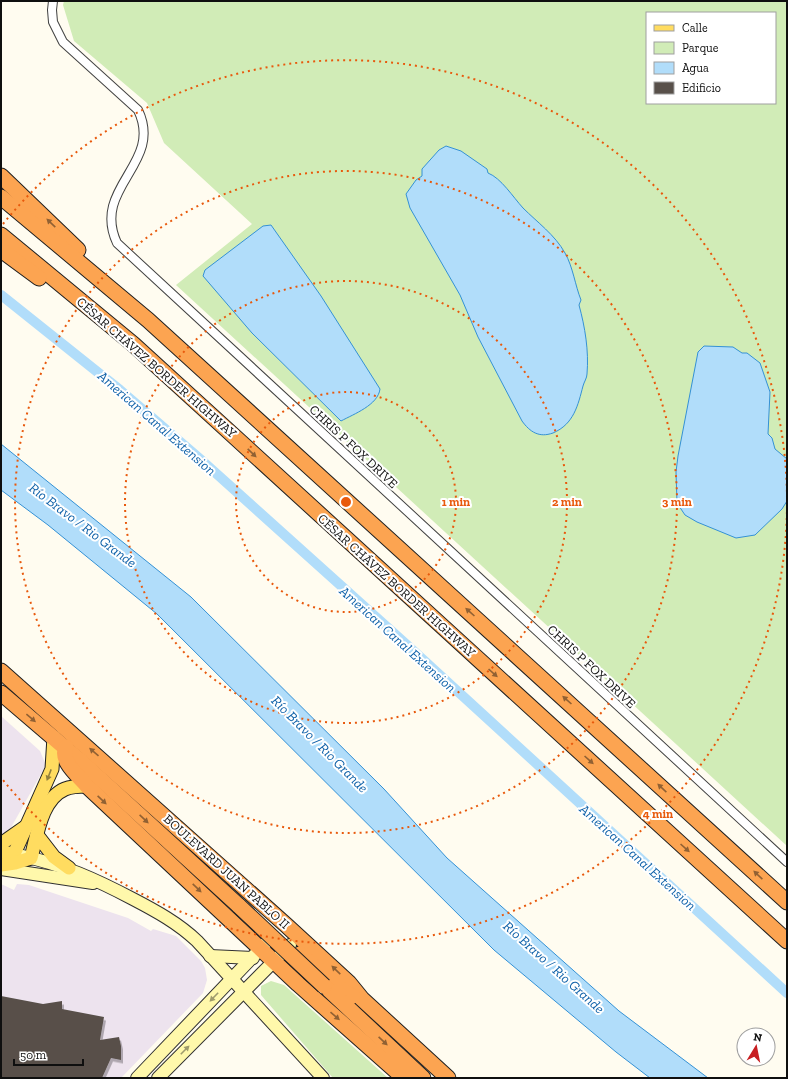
<svg xmlns="http://www.w3.org/2000/svg" width="788" height="1079" font-family="'Zilla Slab',serif">
<style>
.industrial{fill:#ede3ee}
.green{fill:#d1ecb7;fill-rule:evenodd}
.water{fill:#b1ddfa;stroke:#3491d5}
.lines{fill:none;stroke-linecap:round;stroke-linejoin:round}
.canal{stroke:#b1ddfa;stroke-width:10}
.building{fill:#58504a;filter:url(#shadow)}
.street-casing{stroke:#424242;stroke-width:10}
.secondary-casing{stroke:#313131;stroke-width:14}
.primary-casing{stroke:#202020;stroke-width:15}
.highway-casing{stroke:#202020;stroke-width:17}
.street{stroke:#fff;stroke-width:8}
.secondary{stroke:#fff8ab;stroke-width:12}
.primary{stroke:#ffdc60;stroke-width:13}
.highway{stroke:#fca451;stroke-width:15}
.highway-bridge-casing{stroke:#202020;stroke-width:17;stroke-linecap:butt}
.highway-bridge{stroke:#fca451;stroke-width:15}
.oneway{fill:#916133}
.oneway2{fill:#93803c}
.oneway3{fill:#9f9b6d}
.ring{fill:none;stroke:#e8590c;stroke-width:2;stroke-dasharray:2 4}
.labels{text-anchor:middle;stroke-width:4;stroke-linejoin:round;paint-order:stroke}
.street-label{font-size:13px;fill:#0f0f0f;stroke:#fff}
.water-label{font-size:14px;font-style:italic;fill:#1062a9;stroke:#fff}
.centre{fill:#e8590c;stroke:#fff;stroke-width:2}
.ring-label{font-size:12px;text-anchor:middle;font-weight:bold;fill:#e8590c;stroke:#fff;stroke-width:4;stroke-linejoin:round;paint-order:stroke}
</style>
<defs>
<filter id="shadow"><feDropShadow dx="2" dy="3.5" stdDeviation="0" flood-color="#0004"/></filter>
</defs>
<rect width="100%" height="100%" fill="#fffcf0"/>
<g class="industrial">
<path d="M1,716L40,751L46,765L8,833L1,836Z"/>
<path d="M1,884L14,890L17,884L29,885L128,918L151,931L153,929L176,936L201,961L205,968L207,980L203,993L121,1078H1Z"/>
</g>
<g class="green">
<path d="M64,1H787V846L176,285L252,224L164,143L147,103L74,41L63,5ZM647,13H775V103H647Z"/>
<path d="M271,981L284,985L388,1078H333L261,995V986Z"/>
</g>
<g class="water">
<path d="M446,146L461,151L487,169L488,173C501,178 513,197 523,208C537,222 555,235 565,253C573,267 575,285 581,300L579,305C585,327 589,351 587,374C587,378 584,382 583,386C578,405 574,424 553,433C539,438 530,432 522,421L478,337L460,295L410,208L406,194L416,180L422,176V169L439,150Z"/>
<path d="M271,225L321,296L380,389C378,405 354,414 341,421L252,333L203,276L205,270L263,226Z"/>
<path d="M704,346L733,347L742,353H747L760,363L770,392L768,434L772,438L775,449L787,459V501L782,509L755,535L736,538L697,522L685,515L677,503L676,472L678,456L698,352Z"/>
<path d="M1,444L191,597L384,789L447,858L619,1011L708,1078H650L616,1052L494,950L157,614L48,525L1,490Z"/>
</g>
<g class="lines">
<path class="canal" d="M1,295L120,390L199,458L407,645L787,993"/>
</g>
<path class="building" d="M1,996L43,1004L62,1001V1009L104,1017L100,1040L119,1037L121,1046V1060L111,1058L102,1078H1Z"/>
<g class="lines">
<defs>
<path id="street" d="M53,1L52,10L53,22L63,42L138,110C164,164 91,187 117,243L787,862"/>
<g id="secondary">
<path d="M22,856C62,864 97,880 133,899C156,911 178,923 197,941L323,1078"/>
<path d="M1,869L93,883"/>
<path d="M210,956L253,958"/>
<path d="M137,1078L266,943"/>
<path d="M158,1078L290,945"/>
</g>
<g id="primary">
<path d="M37,835L54,857L69,868"/>
<path d="M1,844L25,827"/>
<path d="M1,852L14,854L52,769L54,737"/>
<path d="M1,865L15,863L31,858C37,836 41,799 65,789C72,786 80,786 87,786"/>
</g>
<g id="highway">
<path d="M1,176L78,250"/>
<path d="M1,197L148,320L787,902"/>
<path d="M1,235L133,344L787,941"/>
<path d="M1,250L39,278"/>
<path d="M1,671L286,925L349,983L362,999L448,1078"/>
<path d="M1,693L84,764L239,906"/>
<path d="M66,747C59,761 79,776 87,786L298,984L404,1078"/>
<path d="M300,954L344,992L353,996"/>
<path d="M329,990L423,1078"/>
</g>
</defs>
<use href="#street" class="street-casing"/>
<use href="#secondary" class="secondary-casing"/>
<use href="#primary" class="primary-casing"/>
<use href="#highway" class="highway-casing"/>
<use href="#street" class="street"/>
<use href="#secondary" class="secondary"/>
<use href="#primary" class="primary"/>
<use href="#highway" class="highway"/>
<defs>
<path id="highway-bridge" d="M239,906L324,986"/>
</defs>
<use href="#highway-bridge" class="highway-bridge-casing"/>
<use href="#highway-bridge" class="highway-bridge"/>
</g>
<defs><path id="oneway-solid" d="M-6-.8H1V-3.2L6.5 0L1 3.2V.8H-6Z"/></defs>
<g class="oneway">
<use href="#oneway-solid" transform="translate(51 223) rotate(-136)"/>
<use href="#oneway-solid" transform="translate(252 453) rotate(44)"/>
<use href="#oneway-solid" transform="translate(470 612) rotate(-138)"/>
<use href="#oneway-solid" transform="translate(493 673) rotate(42)"/>
<use href="#oneway-solid" transform="translate(567 700) rotate(-138)"/>
<use href="#oneway-solid" transform="translate(31 718) rotate(40)"/>
<use href="#oneway-solid" transform="translate(94 752) rotate(-139)"/>
<use href="#oneway-solid" transform="translate(589 760) rotate(42)"/>
<use href="#oneway-solid" transform="translate(662 788) rotate(-137)"/>
<use href="#oneway-solid" transform="translate(102 800) rotate(43)"/>
<use href="#oneway-solid" transform="translate(144 819) rotate(43)"/>
<use href="#oneway-solid" transform="translate(685 848) rotate(42)"/>
<use href="#oneway-solid" transform="translate(758 875) rotate(-137)"/>
<use href="#oneway-solid" transform="translate(197 888) rotate(44)"/>
<use href="#oneway-solid" transform="translate(336 970) rotate(-136)"/>
<use href="#oneway-solid" transform="translate(335 1016) rotate(41)"/>
<use href="#oneway-solid" transform="translate(383 1041) rotate(43)"/>
</g>
<use class="oneway2" href="#oneway-solid" transform="translate(49 775) rotate(111)"/>
<g class="oneway3">
<use href="#oneway-solid" transform="translate(214 997) rotate(134)"/>
<use href="#oneway-solid" transform="translate(185 1050) rotate(-45)"/>
</g>
<g class="ring">
<circle cx="346" cy="502" r="110"/>
<circle cx="346" cy="502" r="221"/>
<circle cx="346" cy="502" r="331"/>
<path d="M787 506A441 441 0 0 1 3 780M3 224A441 441 0 0 1 787 498"/>
</g>
<g class="labels">
<g class="street-label">
<text transform="translate(157 367) rotate(41)" y="5">CÉSAR CHÁVEZ BORDER HIGHWAY</text>
<text transform="translate(354 446) rotate(43)" y="5">CHRIS P FOX DRIVE</text>
<text transform="translate(397 585) rotate(42)" y="5">CÉSAR CHÁVEZ BORDER HIGHWAY</text>
<text transform="translate(592 666) rotate(43)" y="5">CHRIS P FOX DRIVE</text>
<text transform="translate(227 871) rotate(42)" y="5">BOULEVARD JUAN PABLO II</text>
</g>
<g class="water-label">
<text transform="translate(157 423) rotate(41)" y="5">American Canal Extension</text>
<text transform="translate(83 525) rotate(37)" y="5">Río Bravo / Rio Grande</text>
<text transform="translate(398 639) rotate(42)" y="5">American Canal Extension</text>
<text transform="translate(320 744) rotate(45)" y="5">Río Bravo / Rio Grande</text>
<text transform="translate(638 857) rotate(42)" y="5">American Canal Extension</text>
<text transform="translate(554 967) rotate(42)" y="5">Río Bravo / Rio Grande</text>
</g>
</g>
<circle cx="346" cy="502" r="6" class="centre"/>
<g class="ring-label">
<text x="456" y="506">1 min</text>
<text x="567" y="506">2 min</text>
<text x="677" y="506">3 min</text>
<text x="658" y="818">4 min</text>
</g>
<rect width="788" height="1079" fill="none" stroke="#0f0f0f" stroke-width="4"/>
<rect x="646" y="12" width="130" height="92" fill="#ffffff" stroke="#9f9f9f"/>
<rect x="654" y="25" width="20" height="6" fill="#ffdc60" stroke="#9f9f9f"/>
<text x="682" y="32" font-size="12" fill="#0f0f0f">Calle</text>
<rect x="654" y="42" width="20" height="12" fill="#d1ecb7" stroke="#9f9f9f"/>
<text x="682" y="52" font-size="12" fill="#0f0f0f">Parque</text>
<rect x="654" y="62" width="20" height="12" fill="#b1ddfa" stroke="#9f9f9f"/>
<text x="682" y="72" font-size="12" fill="#0f0f0f">Agua</text>
<rect x="654" y="82" width="20" height="12" fill="#58504a" stroke="#9f9f9f"/>
<text x="682" y="92" font-size="12" fill="#0f0f0f">Edificio</text>
<g transform="translate(756 1047) rotate(10)"><circle r="19" fill="#ffffff" stroke="#9f9f9f"/>
<path d="M0-3L7 15L0 10L-7 15Z" fill="#c81e21"/>
<text y="-6" font-size="11" font-weight="bold" text-anchor="middle" fill="#0f0f0f">N</text>
</g>
<path d="M14 1059v6h69v-6" fill="none" stroke="#0f0f0f" stroke-width="2"/>
<text x="20" y="1059" font-size="12" fill="#0f0f0f" stroke="#ffffff" stroke-width="3" paint-order="stroke">50 m</text>
</svg>
